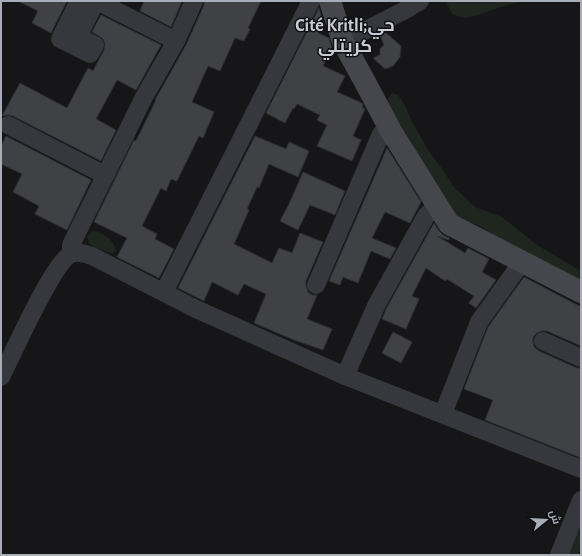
<svg xmlns="http://www.w3.org/2000/svg" width="582" height="556" font-family="'Alegreya Sans',Cairo,sans-serif">
<style>
.green{fill:#1e261f}
.building{fill:#404145;stroke:#303034}
.lines{fill:none;stroke-linecap:round;stroke-linejoin:round}
.street{stroke:#37383d;stroke-width:18}
.secondary{stroke:#45474d;stroke-width:22}
.labels{text-anchor:middle;stroke-width:3;stroke-linejoin:round;paint-order:stroke}
.district-label{font-size:18px;font-weight:bold;fill:#c9ccd4;stroke:#111113}
</style>
<rect width="100%" height="100%" fill="#161618"/>
<g class="green">
<path d="M447,1H524L510,4L475,16L464,18L452,14L447,4Z"/>
<path d="M392,93L398,95L405,105L412,122L430,153L443,170L454,187L475,207L502,217L537,245L581,271V284L494,236L482,227L459,218L449,212L406,133L389,108L388,98Z"/>
<path d="M93,231C103,232 115,241 116,251L112,254L92,246L89,243L87,238L89,234Z"/>
<path d="M581,516V548L578,555H565Z"/>
</g>
<g class="building">
<path d="M18,1H67L51,33L32,23L38,11Z"/>
<path d="M144,1H182L171,27L140,11Z"/>
<path d="M204,1H261L248,28L250,29L244,41L235,38L220,71L208,66L192,102L214,112L203,138L199,136L177,181L171,179L166,191L161,188L142,226L157,234L155,239L174,249L159,278L117,257L127,238L94,222L134,140L136,141L156,100H155L186,45L204,5Z"/>
<path d="M319,8L323,22L318,33L329,38L332,48L323,66L345,76L337,92L362,103L363,105L362,107L365,109L353,136L361,140L352,161L317,146L327,125L317,120L320,115L297,104L294,109L293,108L285,123L266,113Z"/>
<path d="M101,15L161,45L136,90L117,80L96,119L116,130L101,161L13,116L8,115L2,116L20,83L67,108L88,68L93,71L104,50L105,44L103,39L99,36L92,32Z"/>
<path d="M385,32L401,46L400,57L393,66L385,69L373,58L380,55V49L384,45L380,35Z"/>
<path d="M6,136L91,180L67,230L35,214L39,206L13,192L22,174L1,164V146Z"/>
<path d="M255,136L286,149L289,142L309,151L298,177L269,164L259,188L257,187L247,209L249,210L234,244L272,263L279,248L292,253L300,233L323,242L306,281V286L308,292L312,295H317L307,319L332,329L323,350L294,340L254,323L266,294L244,284L238,295L212,282L204,301L178,288Z"/>
<path d="M387,148L421,202L410,223L385,212L372,238L396,248L390,259L371,251L358,283L343,277L340,285L329,281Z"/>
<path d="M303,172L345,191L335,215L310,205L298,230L280,221L290,202Z"/>
<path d="M434,223L439,231L443,235L449,238V240L437,236L465,253L468,248L489,259L482,272L496,280L476,308L469,303L474,296L447,279L445,281L426,268L412,296L419,299L406,329L382,319L386,309Z"/>
<path d="M524,277L581,307V346L547,331H542L537,333L533,337V342L534,347L539,351L577,368H581V458L485,420L493,400L464,389L488,327Z"/>
<path d="M393,332L412,342L401,363L382,353Z"/>
</g>
<g class="lines">
<g class="street">
<path d="M79,1L60,39L90,54L95,45L78,37L96,1"/>
<path d="M97,1L176,41"/>
<path d="M343,42L407,9L420,1"/>
<path d="M8,125L105,175"/>
<path d="M71,254V245L144,97L176,41L194,1"/>
<path d="M316,285L381,134L389,128"/>
<path d="M164,292L311,1"/>
<path d="M543,341L581,358"/>
<path d="M345,376L377,304L426,216L438,205"/>
<path d="M1,377C12,356 53,262 71,254C78,251 85,254 92,256L196,309L345,376L581,469"/>
<path d="M443,414L479,322L522,262"/>
<path d="M559,555L581,500"/>
</g>
<path class="secondary" d="M330,1L343,42L365,82L391,131L449,224L581,292"/>
</g>
<g class="labels">
<g class="district-label">
<text x="345" y="31">Cité Kritli;حي<tspan x="345" dy="21">كريتلي</tspan></text>
</g>
</g>
<rect width="582" height="556" fill="none" stroke="#a8adb8" stroke-width="4"/>
<g transform="translate(546 520) rotate(72)" stroke="#111113" stroke-width="3" paint-order="stroke">
<path d="M0-3L7 15L0 10L-7 15Z" fill="#a8adb8"/>
<text y="-6" font-size="11" font-weight="bold" text-anchor="middle" fill="#a8adb8">ش</text>
</g>
</svg>
